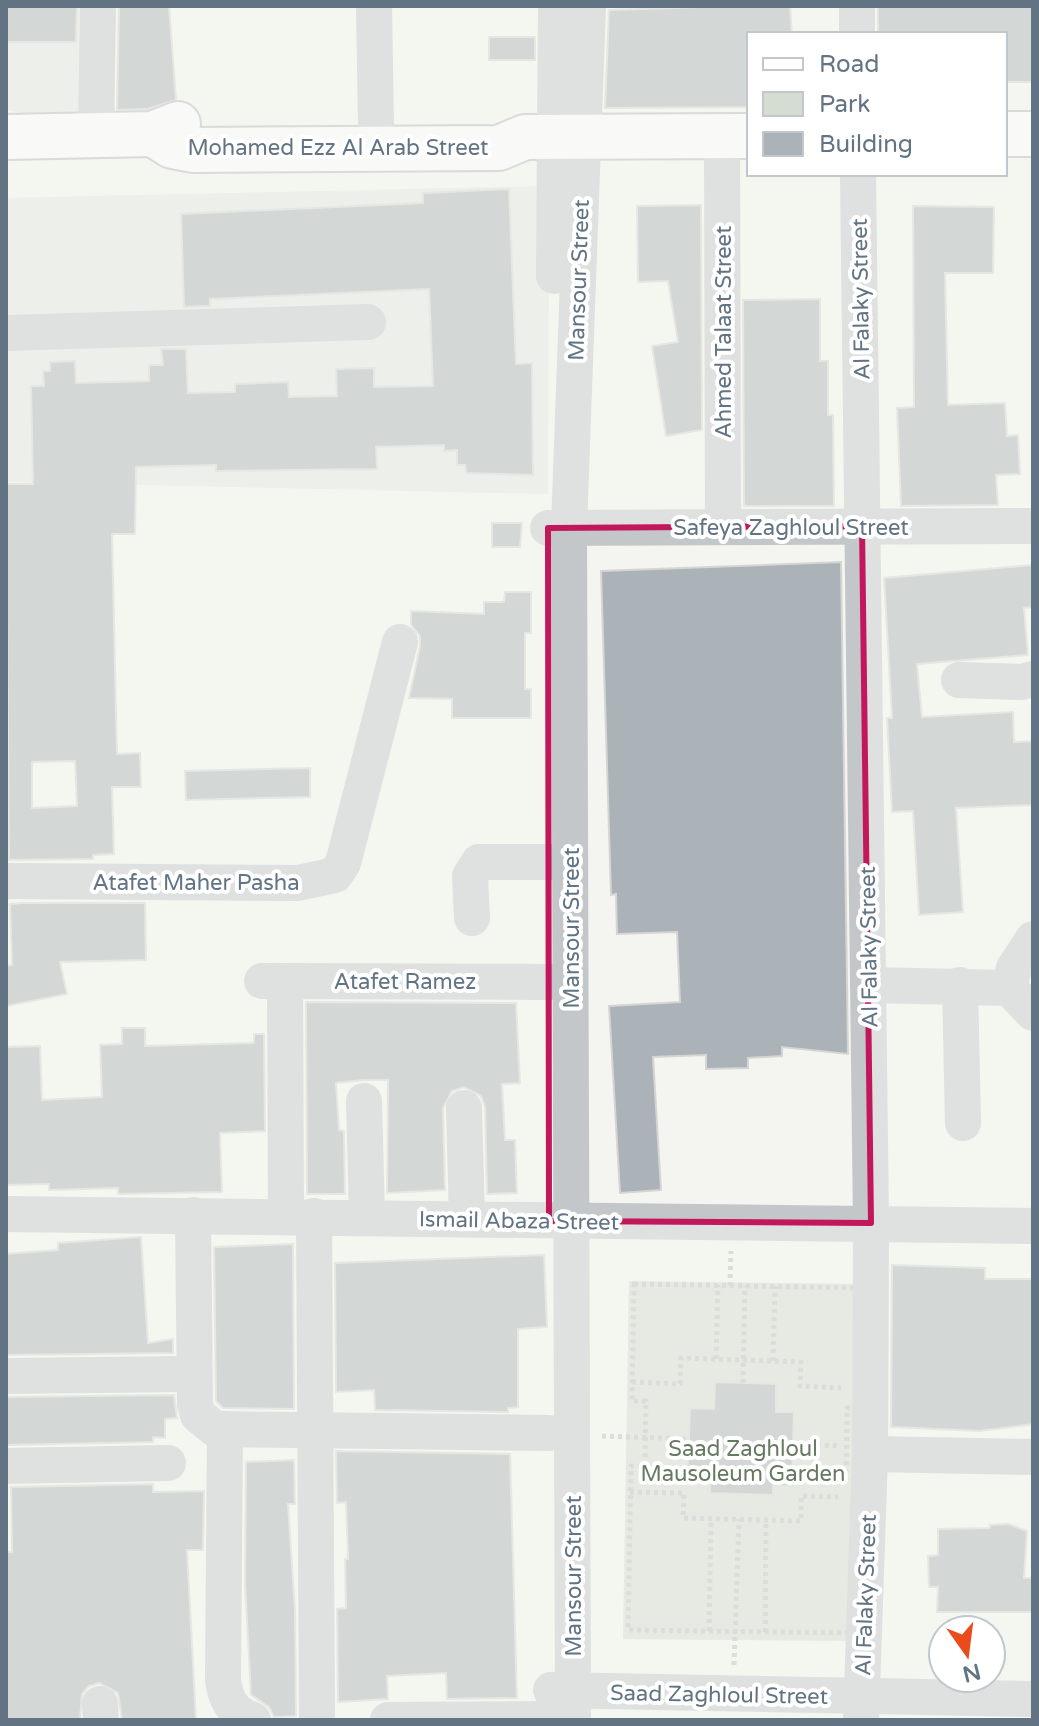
<svg xmlns="http://www.w3.org/2000/svg" width="1039" height="1726" font-family="'Varela Round',sans-serif">
<style>
.built{fill:#e5e6e4}
.green{fill:#d5dcd1}
.building{fill:#abb3b8;stroke:#d5d6d3;stroke-width:2;fill-rule:evenodd}
.lines{fill:none;stroke-linecap:round;stroke-linejoin:round}
.major-casing{stroke:#b6babe;stroke-width:48}
.path{stroke:#bdbfc1;stroke-width:5;stroke-dasharray:4 4;stroke-linecap:butt}
.minor{stroke:#c4c7ca;stroke-width:36}
.major{stroke:#fff;stroke-width:44}
.marked{fill:none;stroke:#c2185b;stroke-width:6;stroke-linejoin:round}
.labels{text-anchor:middle;stroke-width:8;stroke-linejoin:round;paint-order:stroke}
.street-label{font-size:22px;fill:#627483;stroke:#fff}
.park-label{font-size:22px;fill:#667961;stroke:#fff}
</style>
<rect width="100%" height="100%" fill="#f4f5f0"/>
<g class="built">
<path d="M6,6H100L92,124L6,110Z"/>
<path d="M549,186L548,494L6,482V198Z"/>
</g>
<path class="green" d="M629,1281L863,1284L857,1641L623,1639Z"/>
<g class="building">
<path d="M6,6H77L76,42H6Z"/>
<path d="M119,6H169L176,100L148,109L117,110Z"/>
<path d="M732,6H790L792,34H749V107L605,108L609,10Z"/>
<path d="M878,6H1033V82H1005V34H878Z"/>
<rect x="489" y="37" width="46" height="23"/>
<path d="M509,189L516,364L532,363L533,475L466,473L465,465H457V450L444,451V445L376,447L377,469L216,471V465L136,467L135,534H112L117,754L140,753L141,787H112L114,854L93,855V859L9,860L6,484H33L31,386H44L43,371H50V362L75,361L76,383L149,381V365H163L161,349H186L188,393L235,392V384L288,382L289,397L337,396L336,369L374,368V387L433,386L429,289L210,299V306L184,307L181,214L423,203V193ZM75,761L77,806L32,808V762Z"/>
<path d="M701,205L702,430L666,436L652,346L678,342L668,281L638,282L637,206Z"/>
<path d="M913,206L994,207L993,273H945L948,405L1005,403L1007,436L1018,435L1020,474L996,475L998,505L901,506L897,408L914,407Z"/>
<path d="M820,299V361H828V415H833L834,506H744L743,300Z"/>
<path d="M492,523H522L520,547H492Z"/>
<path d="M841,562L848,1054L782,1047V1056L748,1058V1068L706,1069V1055L653,1057L661,1190L620,1193L609,1006L680,1002L677,932L617,934L616,894L611,895L601,571Z"/>
<path d="M1033,565V607L1024,608L1028,655L917,664L922,717L1013,712L1014,742L1033,741V805L956,808L963,912L919,915L913,811L892,812L887,718H892L884,578Z"/>
<path d="M505,592H531V633H525V689H531V718H452V699L409,698L420,646V636L411,625V611L484,614V602H504Z"/>
<path d="M310,768V797L186,800L185,771Z"/>
<path d="M22,903H145L146,960L60,962L67,994L6,1006V966L12,965L10,904Z"/>
<path d="M306,1002L516,1003L520,1083L502,1084L505,1140H515L517,1193L487,1194L485,1107L481,1096L464,1087L452,1091L443,1108L445,1190L387,1193L388,1080H364L336,1083L339,1130L344,1131L345,1194H307Z"/>
<path d="M122,1028H145V1046L254,1043V1034H264L265,1131L220,1133L222,1192L118,1194V1188L49,1190V1184L6,1185V1047L40,1046L42,1100L102,1097L100,1045L122,1044Z"/>
<path d="M141,1237L148,1343L173,1339V1353L6,1355V1254L58,1250V1243Z"/>
<path d="M293,1244L294,1409L223,1408L216,1401L214,1247Z"/>
<path d="M544,1255L547,1327L518,1329V1407L508,1408V1412L375,1410L374,1390L336,1392L335,1263Z"/>
<path d="M892,1265L985,1268V1279H1033V1424L980,1431L891,1427Z"/>
<path d="M715,1382L776,1384V1412H794L792,1486H773V1495L710,1493V1484H687L690,1408L714,1409Z"/>
<path d="M174,1395L177,1418L165,1419V1438L153,1437V1442L6,1445V1397Z"/>
<path d="M336,1451L510,1454L517,1698L447,1699L446,1673L387,1676L388,1699L338,1702L337,1609L346,1608L345,1559H348L346,1502L337,1503Z"/>
<path d="M294,1460L295,1504H288L295,1611L296,1716L274,1717L269,1707L251,1695L245,1584L246,1462Z"/>
<path d="M153,1484V1492L204,1491L203,1550H187L196,1720H122L118,1693L99,1683L89,1686L82,1694L80,1720H6V1552H12L11,1487Z"/>
<path d="M1008,1524L1027,1531L1024,1578H1033V1612H937L938,1587H929L928,1556L938,1555V1529L990,1528V1525Z"/>
</g>
<g class="lines">
<defs>
<g id="major">
<path d="M153,134L172,146L193,150L499,148L525,137L749,136"/>
<path d="M1005,134H1033"/>
<path d="M6,137L153,134L178,124"/>
</g>
</defs>
<use href="#major" class="major-casing"/>
<g class="path">
<path d="M634,1284L859,1288L857,1408H847L846,1480H855L852,1633L628,1630L631,1466H645L646,1401H632Z"/>
<path d="M730,1286L731,1251"/>
<path d="M716,1359L718,1285"/>
<path d="M773,1361L775,1286"/>
<path d="M632,1382L680,1384L681,1358L801,1362L800,1386L841,1388"/>
<path d="M743,1383L745,1286"/>
<path d="M602,1436L689,1439"/>
<path d="M793,1444L840,1446"/>
<path d="M630,1492L684,1493L683,1518L801,1521V1496L838,1497"/>
<path d="M709,1631L711,1519"/>
<path d="M765,1632L766,1520"/>
<path d="M734,1665L739,1519"/>
</g>
<g class="minor">
<path d="M374,6L376,125"/>
<path d="M857,6V34"/>
<path d="M96,135L98,6"/>
<path d="M722,136L723,527"/>
<path d="M858,174L871,1223L870,1454L861,1720"/>
<path d="M554,276L556,6"/>
<path d="M6,333L368,322"/>
<path d="M548,528L1033,526"/>
<path d="M959,680L1022,682L1033,679"/>
<path d="M6,881L298,883L335,875L343,863L400,642"/>
<path d="M472,918L470,876L479,862H548"/>
<path d="M262,981L549,982"/>
<path d="M285,981L286,1216"/>
<path d="M868,985L1009,988L1033,1013"/>
<path d="M960,985L963,1123"/>
<path d="M1009,988L1014,968L1033,939"/>
<path d="M364,1101L367,1218"/>
<path d="M464,1108L467,1219"/>
<path d="M6,1214L1033,1226"/>
<path d="M193,1215L195,1404L198,1415L215,1429L549,1433"/>
<path d="M314,1216L317,1720"/>
<path d="M6,1376L179,1374"/>
<path d="M225,1429L223,1679C225,1700 233,1713 253,1720"/>
<path d="M870,1454L1033,1457"/>
<path d="M6,1466L168,1463"/>
<path d="M551,1690L1033,1699"/>
<path d="M100,1704L101,1720"/>
<path d="M388,1720L549,1719"/>
<path d="M573,1720L569,527L588,6"/>
</g>
<use href="#major" class="major"/>
</g>
<path d="M0 0H1039V1726H0ZM862,526L871,1223L549,1221L548,528Z" fill="#f4f5f0" fill-opacity=".55" fill-rule="evenodd"/>
<path class="marked" d="M862,526L871,1223L549,1221L548,528Z"/>
<g class="labels">
<g class="street-label">
<text x="338" y="155">Mohamed Ezz Al Arab Street</text>
<text transform="translate(578 280) rotate(-88)" y="8">Mansour Street</text>
<text transform="translate(860 299) rotate(-91)" y="8">Al Falaky Street</text>
<text transform="translate(723 332) rotate(-90)" y="8">Ahmed Talaat Street</text>
<text x="791" y="535">Safeya Zaghloul Street</text>
<text x="196" y="890">Atafet Maher Pasha</text>
<text transform="translate(571 928) rotate(-90)" y="8">Mansour Street</text>
<text transform="translate(868 947) rotate(-91)" y="8">Al Falaky Street</text>
<text x="405" y="989">Atafet Ramez</text>
<text transform="translate(519 1220) rotate(1)" y="8">Ismail Abaza Street</text>
<text transform="translate(573 1576) rotate(-90)" y="8">Mansour Street</text>
<text transform="translate(865 1595) rotate(-88)" y="8">Al Falaky Street</text>
<text transform="translate(719 1694) rotate(1)" y="8">Saad Zaghloul Street</text>
</g>
<g class="park-label">
<text x="743" y="1456">Saad Zaghloul<tspan x="743" dy="25">Mausoleum Garden</tspan></text>
</g>
</g>
<rect width="1039" height="1726" fill="none" stroke="#627483" stroke-width="16"/>
<rect x="747" y="32" width="260" height="144" fill="#ffffff" stroke="#c0c7cd" stroke-width="2"/>
<rect x="763" y="58" width="40" height="12" fill="#ffffff" stroke="#c0c7cd" stroke-width="2"/>
<text x="819" y="72" font-size="24" fill="#627483">Road</text>
<rect x="763" y="92" width="40" height="24" fill="#d5dcd1" stroke="#c0c7cd" stroke-width="2"/>
<text x="819" y="112" font-size="24" fill="#627483">Park</text>
<rect x="763" y="132" width="40" height="24" fill="#abb3b8" stroke="#c0c7cd" stroke-width="2"/>
<text x="819" y="152" font-size="24" fill="#627483">Building</text>
<g transform="translate(967 1654) rotate(166)"><circle r="38" fill="#ffffff" stroke="#c0c7cd" stroke-width="2"/>
<path d="M0-6L14 30L0 20L-14 30Z" fill="#eb4b1a"/>
<text y="-12" font-size="22" font-weight="bold" text-anchor="middle" fill="#627483">N</text>
</g>
</svg>
